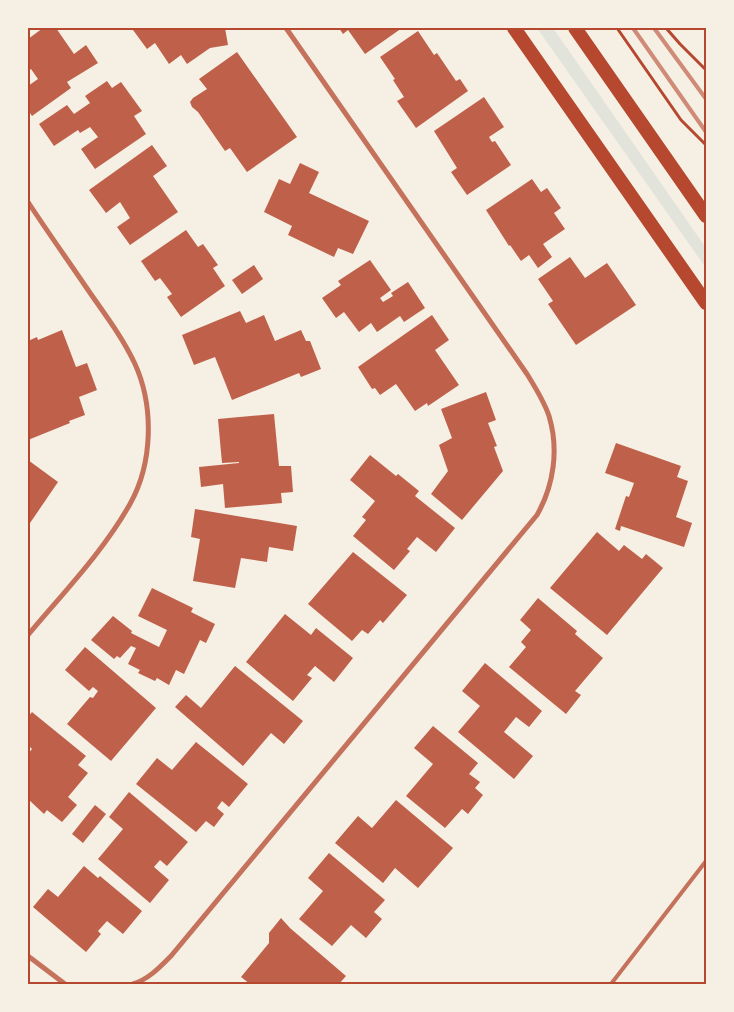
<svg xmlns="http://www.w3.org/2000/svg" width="734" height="1012" font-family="Helvetica,sans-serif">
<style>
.green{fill:#e2e4dc}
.building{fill:#bf614a}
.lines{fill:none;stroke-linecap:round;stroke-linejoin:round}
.path{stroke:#b5482f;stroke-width:3}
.service{stroke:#c5725c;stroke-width:4}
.minor{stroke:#c5725c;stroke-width:5}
.trunk{stroke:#b5482f;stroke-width:14}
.rail{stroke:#cf8b77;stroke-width:4}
.neatline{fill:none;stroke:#b5482f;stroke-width:2}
</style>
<rect width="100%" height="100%" fill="#f6efe4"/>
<path class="green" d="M537,28H553L706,248V268Z"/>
<g class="building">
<path d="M43,28H56L74,54L86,45L98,63L67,82L71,88L32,116L28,110V86L38,79L31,69L28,71V39Z"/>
<path d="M137,28H225L228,45L210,48L187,64L181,55L169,64L155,43L147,49L133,30Z"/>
<path d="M339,28H402L365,54L348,30L343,34Z"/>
<path d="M418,31L434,55L437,53L456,81L460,79L468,91L416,128L397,101L404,97L393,80L395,79L380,57Z"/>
<path d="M237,52L297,137L247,172L230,148L225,151L198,112L192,107L190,102L193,98L207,89L199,79Z"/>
<path d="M107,81L112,88L121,82L142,111L134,116L146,134L95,169L81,149L98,137L90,127L80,133L78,130L54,146L39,124L67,105L74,114L90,103L85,96Z"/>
<path d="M484,97L504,127L489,137L492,142L495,141L511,165L467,195L451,172L457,168L434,131Z"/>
<path d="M152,145L167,166L153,176L178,212L130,245L117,227L130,218L120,202L106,213L89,190Z"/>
<path d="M300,163L319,172L309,193L369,221L353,254L338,248L334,257L288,235L292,226L264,212L279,179L290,184Z"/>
<path d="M532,179L541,192L547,188L561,208L554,213L565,229L543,244L552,257L538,268L529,255L521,261L510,245L509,246L486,210Z"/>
<path d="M186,230L198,247L203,244L218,265L213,268L225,286L181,317L167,297L172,294L160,278L155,281L141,261Z"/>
<path d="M570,257L585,278L607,263L636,305L576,345L548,304L553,301L538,279Z"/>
<path d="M370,260L391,290L380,298L383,302L393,296L391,293L408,282L425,308L404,322L400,316L377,332L371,323L359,332L344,312L336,318L322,298L341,285L338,281Z"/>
<path d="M254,265L263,279L242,294L232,280Z"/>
<path d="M240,311L246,323L264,315L275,341L301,330L306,341H310L321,369L301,377L299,373L232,400L215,357L194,365L182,335Z"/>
<path d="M432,315L449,340L435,350L459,385L428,406L427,403L415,411L396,384L380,395L375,388L372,389L358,367Z"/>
<path d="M62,330L76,367L87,363L97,390L79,397L85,415L69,421L70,423L28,440V341L37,337L38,340Z"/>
<path d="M486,392L496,420L488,423L497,446L494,447L503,471L462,520L431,494L448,471L439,445L452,438L441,409Z"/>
<path d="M274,414L279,466H291L293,492L281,493L282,503L225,508L223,484L201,487L199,467L239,463V462L222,463L218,419Z"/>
<path d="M616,443L681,466L677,477L688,481L676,517L692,523L684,547L621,526L620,531L615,529L626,496L629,497L634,483L605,473Z"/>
<path d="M370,455L396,476L398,474L419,491L415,496L455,528L436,552L417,537L407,549L410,551L394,570L353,536L366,520L362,517L375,501L350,480Z"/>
<path d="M28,460L58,482L28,526Z"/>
<path d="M195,509L297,526L293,551L269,547L267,562L241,558L235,588L193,581L200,539L191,537Z"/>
<path d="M597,532L619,551L624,545L642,559L646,554L663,568L607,635L550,588Z"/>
<path d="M353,552L407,595L383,623L380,620L368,634L362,630L352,641L308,604Z"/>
<path d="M152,588L193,608L191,612L215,624L206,643L200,640L184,674L176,670L169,685L157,678L155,681L138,673L140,670L128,664L136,648L131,646L120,658L117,656L114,659L91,640L113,616L132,631L131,633L159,647L167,630L138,616Z"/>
<path d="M538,598L577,631L575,634L603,658L575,691L581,695L566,714L509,667L526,647L521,642L531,630L520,620Z"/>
<path d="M285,614L311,635L316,628L353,658L334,682L315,666L307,675L312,678L293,701L246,662Z"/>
<path d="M85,647L156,708L111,761L67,724L90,697L93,698L98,691L93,687L89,691L65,670Z"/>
<path d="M485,663L542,711L529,727L516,717L504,732L533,756L514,779L458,732L480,706L462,691Z"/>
<path d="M235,666L303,721L284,744L271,733L243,766L175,707L186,695L201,708Z"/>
<path d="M32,712L86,756L78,765L88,773L68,797L77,805L62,822L47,810L44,814L28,799V754L32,749L28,745V717Z"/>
<path d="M433,726L478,763L469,774L480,782L475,788L483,795L468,814L462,809L445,828L406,796L433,764L414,748Z"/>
<path d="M196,742L248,784L229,807L222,801L217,808L224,814L214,827L206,821L196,832L136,784L157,758L172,770Z"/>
<path d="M129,792L188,842L167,866L160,860L154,867L169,880L150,903L98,859L123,829L109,817Z"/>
<path d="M396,800L453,848L418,888L395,868L383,883L335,843L358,816L372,828Z"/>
<path d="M95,805L106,814L83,843L72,834Z"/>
<path d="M329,853L385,900L374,912L382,919L366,938L351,925L332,946L299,919L323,891L308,878Z"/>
<path d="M84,866L98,878L100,876L142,911L123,934L107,921L98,931L101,934L86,952L33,907L48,889L58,897Z"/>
<path d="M281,918L290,928L346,976L339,984H250L241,977L269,943V933Z"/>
</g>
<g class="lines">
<g class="path">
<path d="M617,28L681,120L706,145"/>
<path d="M666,28L680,44L706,70"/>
</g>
<path class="service" d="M611,984L706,861"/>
<g class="minor">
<path d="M28,202C47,231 67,259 86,287C103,312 122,336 135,364C154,406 153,463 130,504C103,552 63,593 28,635"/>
<path d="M28,956L65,984"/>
<path d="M133,984C149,979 160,967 171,956L537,515C554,485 559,449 549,416C544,401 535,387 527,374L286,28"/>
</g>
<g class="trunk">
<path d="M514,28L706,303"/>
<path d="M575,28L706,216"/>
</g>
<g class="rail">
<path d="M633,28L706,132"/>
<path d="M654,28L706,99"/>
</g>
</g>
<rect width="734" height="1012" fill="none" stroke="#f6efe4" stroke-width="58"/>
<rect x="29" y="29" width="676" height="954" class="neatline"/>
</svg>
